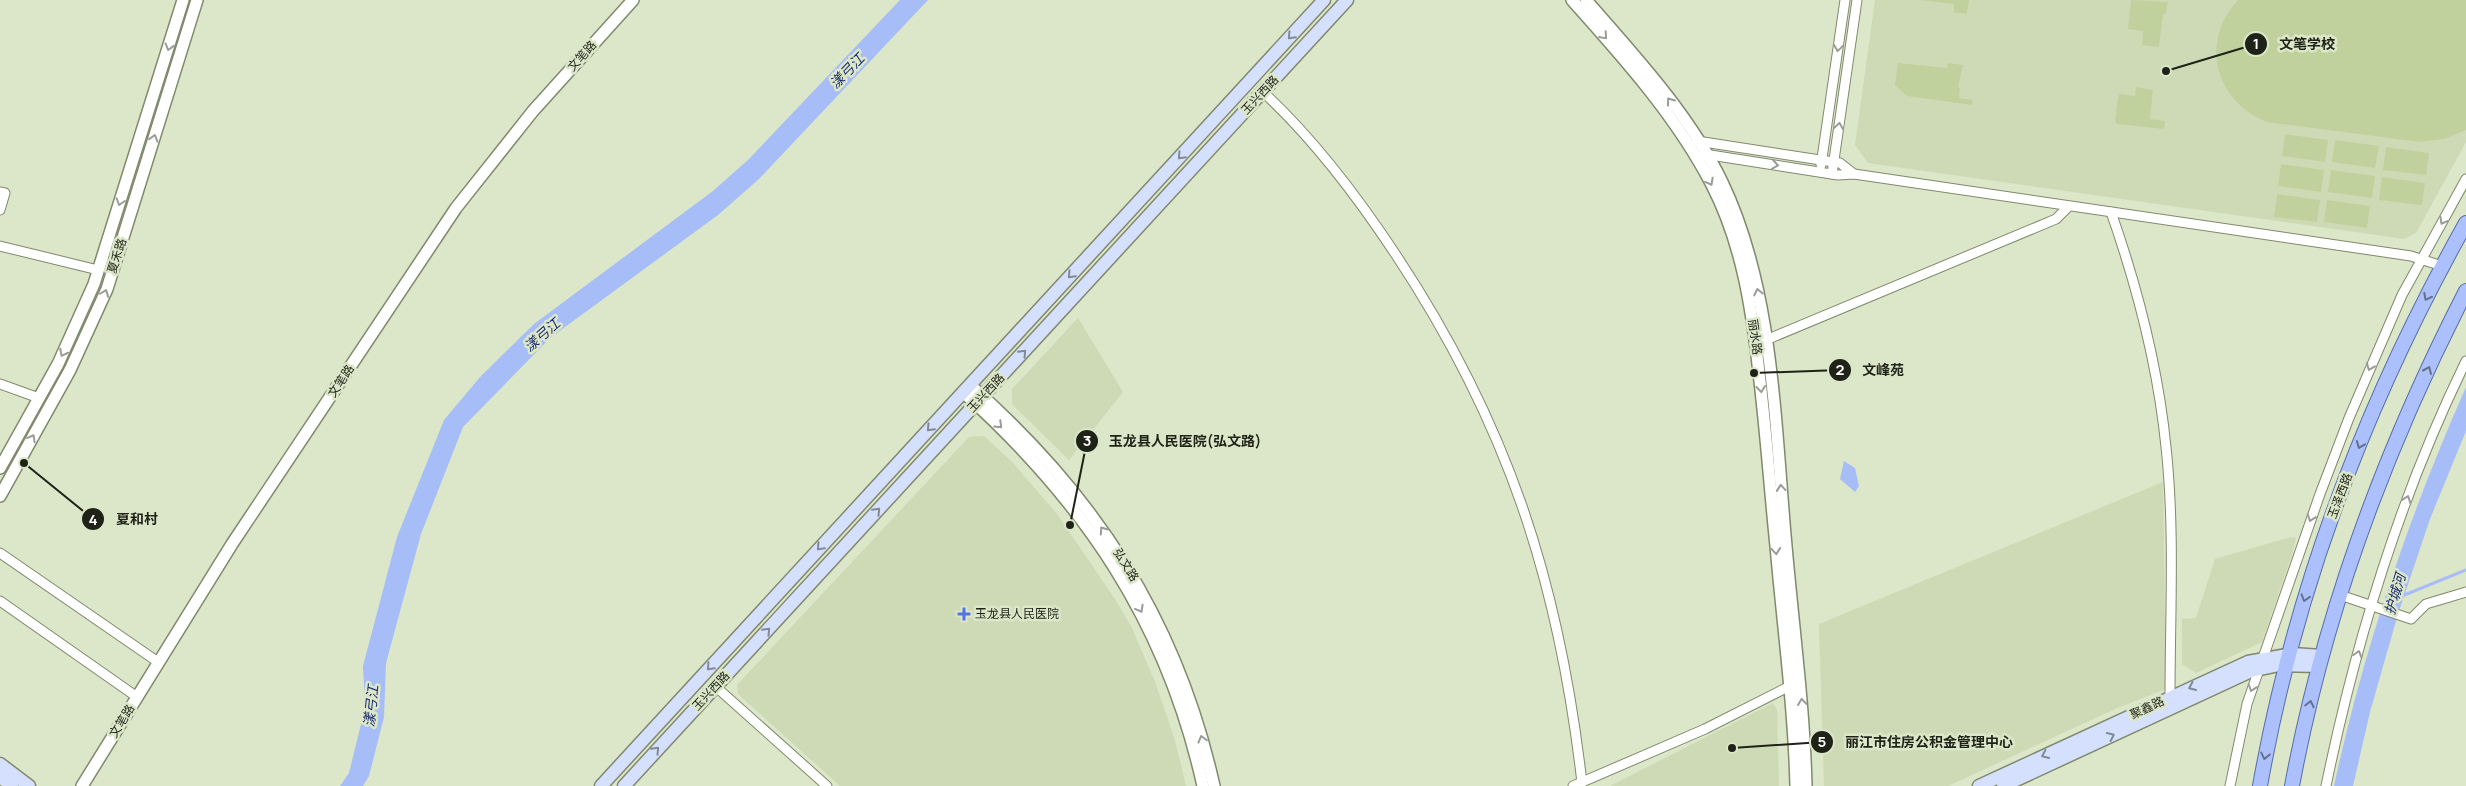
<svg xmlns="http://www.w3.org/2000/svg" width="2466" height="786" font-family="Manrope,'Noto Sans SC',sans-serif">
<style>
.built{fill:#cedab5}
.green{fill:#c1d19e}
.water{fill:#a6bdf8}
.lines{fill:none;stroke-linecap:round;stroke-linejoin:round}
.stream{stroke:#a6bdf8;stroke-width:3}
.minor-casing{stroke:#80896d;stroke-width:11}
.tertiary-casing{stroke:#80896d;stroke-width:14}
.secondary-casing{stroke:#80896d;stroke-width:15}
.primary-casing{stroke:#566dab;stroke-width:16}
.minor{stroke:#fff;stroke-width:9}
.tertiary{stroke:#fff;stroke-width:11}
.secondary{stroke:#d5e0fe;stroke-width:12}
.primary{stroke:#abc0fd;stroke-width:14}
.oneway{stroke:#838a96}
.oneway2{stroke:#9a9c97}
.oneway3{stroke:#65718a}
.poi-dot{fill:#5175e9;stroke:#dce6c8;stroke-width:2}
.labels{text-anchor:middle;stroke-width:5;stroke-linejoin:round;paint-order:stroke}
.street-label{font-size:12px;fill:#1f2217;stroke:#dce6c8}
.poi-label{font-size:12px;fill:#1f2217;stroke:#dce6c8;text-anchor:start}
.water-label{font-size:14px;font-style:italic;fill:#1a2c6f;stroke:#dce6c8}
.leader{fill:none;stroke:#1f2217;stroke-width:2}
.callout-dot{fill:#1f2217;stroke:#dce6c8;stroke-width:2}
.mark-label{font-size:15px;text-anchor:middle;font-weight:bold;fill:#fff}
.callout-label{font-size:14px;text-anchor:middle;font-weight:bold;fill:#1f2217;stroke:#dce6c8;stroke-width:5;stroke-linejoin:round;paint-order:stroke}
</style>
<rect width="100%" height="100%" fill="#dce6c8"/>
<g class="built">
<path d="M1875,0H2466V142L2416,233L2404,239L1868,163L1855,145Z"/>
<path d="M1078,318L1123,392L1069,460L1012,404V389Z"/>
<path d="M984,436L1013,463L1057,514L1115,599L1132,628L1155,682L1174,737L1186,786H840L738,694L737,685L969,437Z"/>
<path d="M2163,482L2166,689L2115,709L1948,786H1824L1819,624Z"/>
<path d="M2291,537L2296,538L2292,554L2262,642L2196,673L2182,664V619L2196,618L2215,559Z"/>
<path d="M1773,703L1777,710L1779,786H1610Z"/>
</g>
<g class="green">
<path d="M1920,0H1969L1967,14L1954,12V4Z"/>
<path d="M2131,0L2168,2L2166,14H2163L2159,47L2142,45L2143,31L2128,29Z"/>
<path d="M2238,0H2466V130L2444,139L2420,142L2267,122C2215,101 2199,42 2238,0Z"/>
<path d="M1898,63L1947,68L1948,63L1963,65L1958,87L1960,88L1959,98L1973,100L1972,105L1907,96L1895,85Z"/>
<path d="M2136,87L2153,90L2150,119L2165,121L2164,129L2117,124L2115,121L2118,97L2120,94L2135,96Z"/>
<path d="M2285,134L2328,140L2325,162L2282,156Z"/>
<path d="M2335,140L2379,146L2375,168L2332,162Z"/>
<path d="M2386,147L2429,153L2426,175L2383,170Z"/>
<path d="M2281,164L2324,170L2321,192L2278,186Z"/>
<path d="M2331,170L2375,176L2372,198L2328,192Z"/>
<path d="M2382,177L2425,183L2422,205L2379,200Z"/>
<path d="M2277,194L2320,200L2317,222L2274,217Z"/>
<path d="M2327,200L2370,206L2367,228L2324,222Z"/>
</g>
<g class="water">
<path d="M900,0H928L759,179L718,215L550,338L463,427L421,534L386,663L384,717L369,776L363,786H340L349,773L365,708L363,666L397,537L444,420L481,376L534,324L713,191L749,159Z"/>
<path d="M2466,387V431L2430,519L2398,614L2370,712L2353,786H2334C2364,648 2409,516 2466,387Z"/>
<path d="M1844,461L1855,468L1859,486L1855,492L1840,479Z"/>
</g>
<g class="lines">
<path class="stream" d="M2402,596L2466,570"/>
<defs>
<g id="minor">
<path d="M1263,92C1314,139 1357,196 1396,255C1508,424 1559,582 1582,783"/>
<path d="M1697,141L1840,163L1854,174"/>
<path d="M1704,154L1838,175L1854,174L2411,256L2442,266"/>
<path d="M1821,165L1845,0"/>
<path d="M1832,174L1857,0"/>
<path d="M0,192L5,193L0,210"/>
<path d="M2111,212C2138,289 2158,367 2166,447C2175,530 2170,614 2170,697"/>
<path d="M0,246L98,270"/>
<path d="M1766,340L2056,219L2069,206"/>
<path d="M0,384L39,398"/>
<path d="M0,553L158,662"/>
<path d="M2340,595L2411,619L2426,604L2466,592"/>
<path d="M0,601L137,697"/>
<path d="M715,686L827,786"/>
<path d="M1573,786L1705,729L1790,686"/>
<path d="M2230,786L2247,704L2320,494L2349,418L2402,295L2466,179"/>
<path d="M2326,786C2356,640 2400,496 2466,361"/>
</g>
<g id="tertiary">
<path d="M1572,0C1623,57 1677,117 1712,185C1742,243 1752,309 1759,373C1766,430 1770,488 1776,546C1783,626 1794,706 1796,786"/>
<path d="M1586,0C1634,55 1690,115 1722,182C1774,290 1775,428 1786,546C1793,626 1804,706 1806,786"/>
<path d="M970,385C1096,496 1177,621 1214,786"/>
<path d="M963,392C1086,503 1167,623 1203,786"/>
<path d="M0,468L58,364L94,284L183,0"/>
<path d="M0,496L70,370L107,289L197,0"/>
<path d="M82,786L232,544L456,208L533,111L633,0"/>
</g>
<g id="secondary">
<path d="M0,764L29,786"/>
<path d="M0,777L12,786"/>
<path d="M601,786L1324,0"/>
<path d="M624,786L1347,0"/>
<path d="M1979,786L2248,662L2292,654L2322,656"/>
<path d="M2003,786L2251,671L2279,665L2319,666"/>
</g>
<g id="primary">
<path d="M2260,786C2295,588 2368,398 2466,223"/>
<path d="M2292,786C2324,613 2386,447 2466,291"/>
</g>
</defs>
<use href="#minor" class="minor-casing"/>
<use href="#tertiary" class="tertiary-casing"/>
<use href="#secondary" class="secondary-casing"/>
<use href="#primary" class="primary-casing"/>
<use href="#minor" class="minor"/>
<use href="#tertiary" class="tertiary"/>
<use href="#secondary" class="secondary"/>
<use href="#primary" class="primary"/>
</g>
<defs><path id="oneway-chevron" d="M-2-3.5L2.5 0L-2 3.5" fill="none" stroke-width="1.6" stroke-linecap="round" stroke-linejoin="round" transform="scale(1.25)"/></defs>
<g class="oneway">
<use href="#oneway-chevron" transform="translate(1291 36) rotate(133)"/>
<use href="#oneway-chevron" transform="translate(1181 156) rotate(133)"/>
<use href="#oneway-chevron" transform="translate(1071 275) rotate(133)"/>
<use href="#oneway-chevron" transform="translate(1023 353) rotate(-47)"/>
<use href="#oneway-chevron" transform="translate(930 428) rotate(133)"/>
<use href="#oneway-chevron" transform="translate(877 511) rotate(-47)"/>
<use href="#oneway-chevron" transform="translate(820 547) rotate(133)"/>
<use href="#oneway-chevron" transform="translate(767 631) rotate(-47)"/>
<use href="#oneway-chevron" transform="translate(710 667) rotate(133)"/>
<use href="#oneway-chevron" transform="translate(2192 687) rotate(155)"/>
<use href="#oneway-chevron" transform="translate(2111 736) rotate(-25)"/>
<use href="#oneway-chevron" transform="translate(656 750) rotate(-47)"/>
<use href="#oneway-chevron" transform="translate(2045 755) rotate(155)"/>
</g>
<g class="oneway2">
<use href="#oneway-chevron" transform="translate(1604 36) rotate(49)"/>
<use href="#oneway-chevron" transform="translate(169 47) rotate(107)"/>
<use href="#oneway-chevron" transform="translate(1838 48) rotate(98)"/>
<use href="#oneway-chevron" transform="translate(1670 101) rotate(-126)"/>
<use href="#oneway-chevron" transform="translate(1839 126) rotate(-82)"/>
<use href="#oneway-chevron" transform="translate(154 138) rotate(-73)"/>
<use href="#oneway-chevron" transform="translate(1775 165) rotate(9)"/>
<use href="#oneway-chevron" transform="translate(1710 182) rotate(61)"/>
<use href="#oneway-chevron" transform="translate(120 202) rotate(108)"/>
<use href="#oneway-chevron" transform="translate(2443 221) rotate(119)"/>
<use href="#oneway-chevron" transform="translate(1758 292) rotate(-102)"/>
<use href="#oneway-chevron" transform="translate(105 293) rotate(-69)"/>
<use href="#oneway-chevron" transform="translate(63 353) rotate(117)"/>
<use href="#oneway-chevron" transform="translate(2370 367) rotate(113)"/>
<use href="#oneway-chevron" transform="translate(1761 389) rotate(83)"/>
<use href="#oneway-chevron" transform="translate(999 425) rotate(44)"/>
<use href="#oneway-chevron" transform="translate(32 438) rotate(-61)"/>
<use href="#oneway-chevron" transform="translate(1781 488) rotate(-95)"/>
<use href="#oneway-chevron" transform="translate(2407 499) rotate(-70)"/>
<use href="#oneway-chevron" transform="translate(2311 518) rotate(109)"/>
<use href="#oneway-chevron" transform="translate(1103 530) rotate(-125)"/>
<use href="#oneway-chevron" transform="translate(1776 551) rotate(85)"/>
<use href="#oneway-chevron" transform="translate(1140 609) rotate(61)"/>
<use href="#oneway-chevron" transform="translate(2358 654) rotate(-74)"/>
<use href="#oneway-chevron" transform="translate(2252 688) rotate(109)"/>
<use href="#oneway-chevron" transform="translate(1802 702) rotate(-97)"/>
<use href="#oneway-chevron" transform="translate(1202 739) rotate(-105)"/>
</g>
<g class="oneway3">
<use href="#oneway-chevron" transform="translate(2427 297) rotate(117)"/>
<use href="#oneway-chevron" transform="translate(2428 370) rotate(-66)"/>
<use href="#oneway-chevron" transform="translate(2360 445) rotate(112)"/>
<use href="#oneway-chevron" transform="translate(2305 598) rotate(107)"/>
<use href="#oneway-chevron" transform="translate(2310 704) rotate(-77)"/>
<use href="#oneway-chevron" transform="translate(2265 756) rotate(102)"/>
</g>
<path class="poi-dot" d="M961.5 606.5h5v5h5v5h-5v5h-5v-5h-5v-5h5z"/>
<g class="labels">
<g class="street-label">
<text transform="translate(582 56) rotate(-48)" y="4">文笔路</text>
<text transform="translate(1260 95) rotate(-47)" y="4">玉兴西路</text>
<text transform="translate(117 256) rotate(-72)" y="4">夏禾路</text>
<text transform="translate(1755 337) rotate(82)" y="4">丽水路</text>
<text transform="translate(341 381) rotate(-56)" y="4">文笔路</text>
<text transform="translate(986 393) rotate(-47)" y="4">玉兴西路</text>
<text transform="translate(2340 496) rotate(-69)" y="4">玉泽西路</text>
<text transform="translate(1126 565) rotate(58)" y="4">弘文路</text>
<text transform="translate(711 691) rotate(-47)" y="4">玉兴西路</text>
<text transform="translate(2147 708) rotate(-25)" y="4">聚鑫路</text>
<text transform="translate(122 721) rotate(-58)" y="4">文笔路</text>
</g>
<g class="poi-label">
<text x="975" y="618">玉龙县人民医院</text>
</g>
<g class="water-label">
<text transform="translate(847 71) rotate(-46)" y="5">漾弓江</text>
<text transform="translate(542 335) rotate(-41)" y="5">漾弓江</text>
<text transform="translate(2395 594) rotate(-74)" y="5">护城河</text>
<text transform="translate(371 706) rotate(-84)" y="5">漾弓江</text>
</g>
</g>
<path class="leader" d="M2166 71L2256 44M1754 373L1840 370M1070 525L1087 441M24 463L93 519M1732 748L1822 742"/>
<g class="callout-dot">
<circle cx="2166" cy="71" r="5"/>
<circle cx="1754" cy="373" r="5"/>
<circle cx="1070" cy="525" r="5"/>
<circle cx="24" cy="463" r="5"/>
<circle cx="1732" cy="748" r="5"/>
<circle cx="2256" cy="44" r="12"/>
<circle cx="1840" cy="370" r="12"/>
<circle cx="1087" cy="441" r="12"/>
<circle cx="93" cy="519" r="12"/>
<circle cx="1822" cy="742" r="12"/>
</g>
<g class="mark-label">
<text x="2256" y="49">1</text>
<text x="1840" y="375">2</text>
<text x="1087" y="446">3</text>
<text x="93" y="525">4</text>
<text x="1822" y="747">5</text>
</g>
<g class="callout-label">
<text x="2307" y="49">文笔学校</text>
<text x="1883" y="375">文峰苑</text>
<text x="1185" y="446">玉龙县人民医院(弘文路)</text>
<text x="137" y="524">夏和村</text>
<text x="1929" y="747">丽江市住房公积金管理中心</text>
</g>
</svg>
